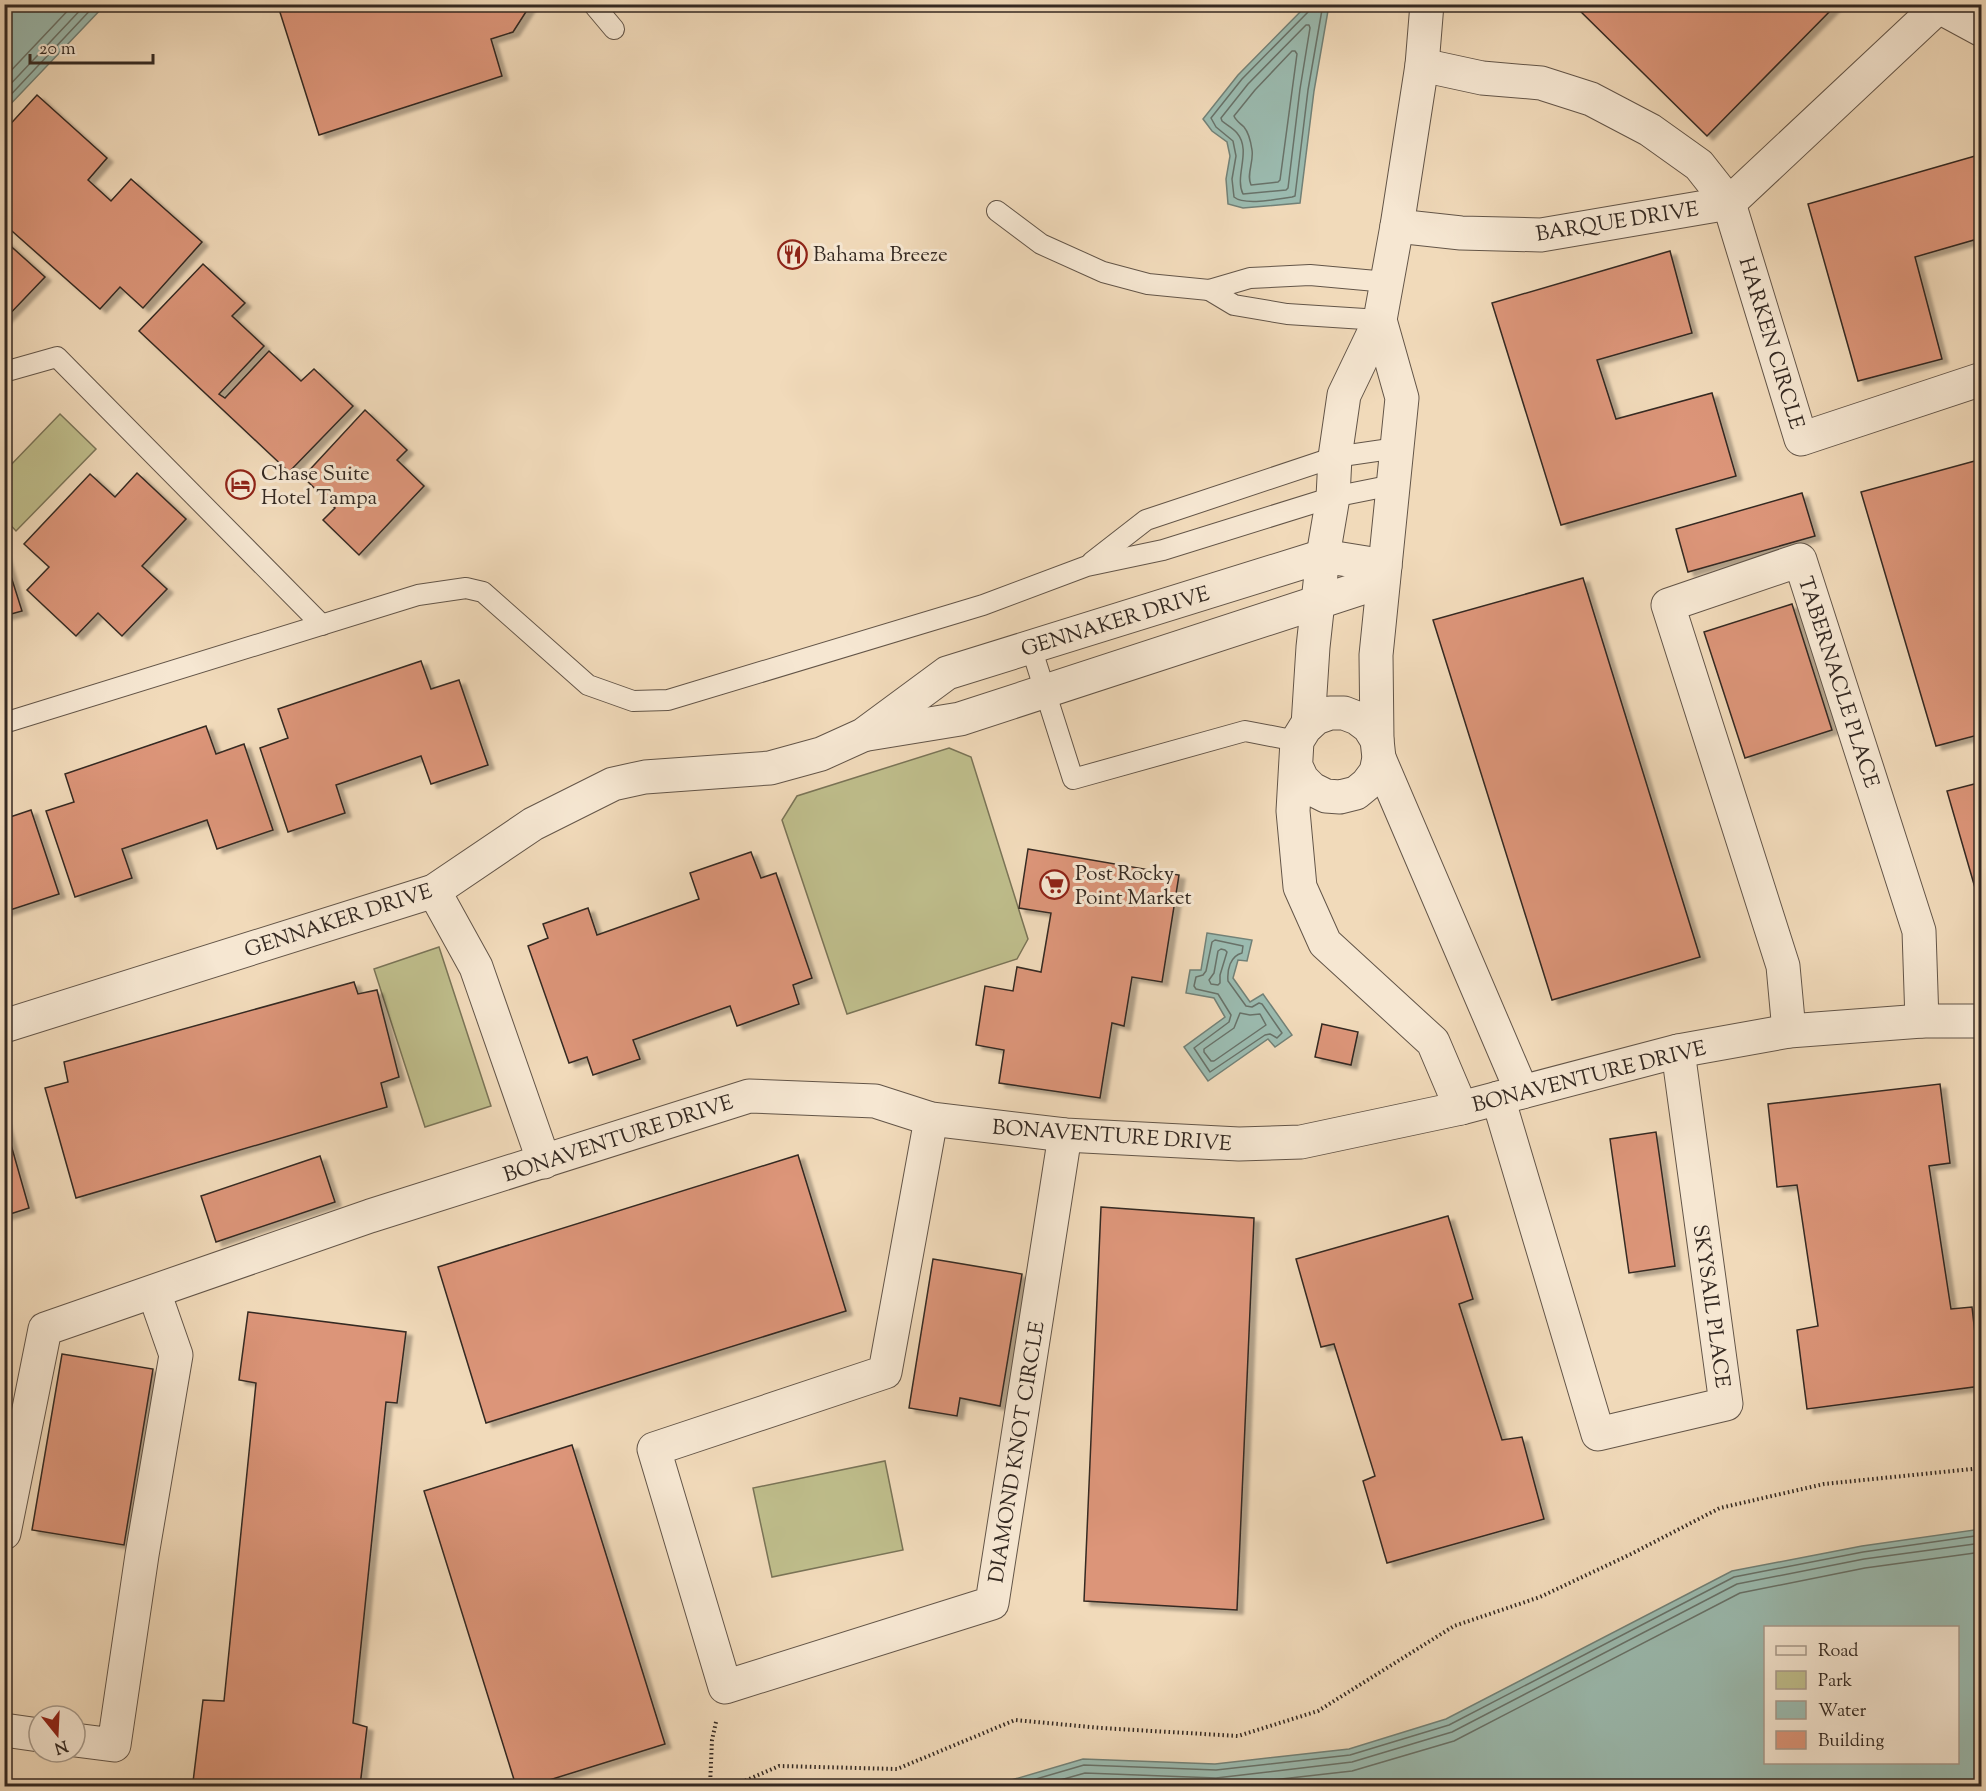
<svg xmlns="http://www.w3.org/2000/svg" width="1986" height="1791" font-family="'Sorts Mill Goudy',serif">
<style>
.green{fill:#bfbe8c;stroke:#7a7457;stroke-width:1.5}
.water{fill:#9bbbb0;stroke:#728177;stroke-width:1.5;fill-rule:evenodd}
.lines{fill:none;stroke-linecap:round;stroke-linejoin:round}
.shore{stroke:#687269;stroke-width:1.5}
.building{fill:#dc9579;stroke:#342922;stroke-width:1.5;filter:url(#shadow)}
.lane-casing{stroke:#635548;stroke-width:22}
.street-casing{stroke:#635548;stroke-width:35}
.path{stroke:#342922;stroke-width:4;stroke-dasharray:1.5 3;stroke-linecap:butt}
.lane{stroke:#f6e7d2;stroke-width:20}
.street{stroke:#f6e7d2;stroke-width:33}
.labels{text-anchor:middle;stroke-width:6;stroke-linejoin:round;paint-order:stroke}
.street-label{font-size:21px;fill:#342922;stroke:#f6e7d2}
.poi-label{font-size:21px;fill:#342922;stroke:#f6e7d2;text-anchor:start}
</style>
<defs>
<filter id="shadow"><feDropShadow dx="6" dy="4" stdDeviation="1.5" flood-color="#0004"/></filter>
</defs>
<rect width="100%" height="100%" fill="#f1daba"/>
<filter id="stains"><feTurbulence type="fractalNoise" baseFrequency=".00333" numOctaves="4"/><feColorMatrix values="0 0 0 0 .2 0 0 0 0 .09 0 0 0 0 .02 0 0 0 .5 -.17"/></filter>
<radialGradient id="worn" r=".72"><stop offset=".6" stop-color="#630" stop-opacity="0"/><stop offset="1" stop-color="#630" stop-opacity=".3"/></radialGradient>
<g class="green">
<path d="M60,414L96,449L16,531L5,519V471Z"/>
<path d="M949,748L971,757L1028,939L1017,959L847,1014L782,820L797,796Z"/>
<path d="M439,947L491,1106L425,1127L374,969Z"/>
<path d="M885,1461L903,1550L772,1577L753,1488Z"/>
</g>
<g class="water">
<path d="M5,4L105,5L5,110L4,5Z"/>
<path d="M1307,5H1329L1314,91L1300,203L1243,208L1228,204L1226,179L1230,156L1227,142L1212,131L1203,119L1238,75Z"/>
<path d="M1207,933L1252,940L1247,961L1238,960L1233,978L1250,1002L1263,994L1292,1035L1275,1047L1268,1039L1208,1081L1184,1047L1225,1017L1214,998L1186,993L1190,970H1201Z"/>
<path d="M1981,1529V1786H991L1083,1759L1215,1764L1349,1749L1446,1719L1732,1571L1862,1546ZM1766,1628H1958V1762H1766Z"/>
</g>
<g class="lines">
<g class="shore">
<path d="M1311,4L1309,11L1242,79L1211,118L1216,127L1233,141L1236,156L1232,179L1234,197C1245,206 1277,199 1292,197L1295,196L1308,90L1323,4"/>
<path d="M1306,25H1309L1310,28L1300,89L1288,188L1286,190L1243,194C1234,176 1252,151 1237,133C1233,128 1227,125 1222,121L1221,118L1248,84Z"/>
<path d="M1292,51H1295L1297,54L1280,180L1278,182L1251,185C1246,175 1254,162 1252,150C1251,143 1249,133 1244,127C1240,123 1236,121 1234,116L1255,90Z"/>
<path d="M4,78L74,4"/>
<path d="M4,91L86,4"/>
<path d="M4,102L96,4"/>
<path d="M1215,940L1243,946L1242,953C1230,956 1227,970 1228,981L1246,1006L1252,1007L1259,1003L1262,1004L1282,1033L1277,1038L1270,1034L1265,1035L1210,1072L1194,1048L1229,1022L1231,1015L1218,994L1196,989L1194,986L1196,977L1203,975L1206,971L1212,942Z"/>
<path d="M1221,949L1225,950L1227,952L1220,975V983L1218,985L1211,984L1209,980L1214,973L1218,951Z"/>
<path d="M1240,1013L1250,1015L1260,1014L1266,1025L1214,1061H1211L1204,1052V1049L1234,1028Z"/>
<path d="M1012,1786L1084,1765L1216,1770L1350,1755L1449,1725L1734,1577L1863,1552L1982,1535"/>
<path d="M1039,1786L1085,1773L1216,1778L1352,1762L1452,1732L1737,1584L1864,1559L1982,1543"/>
<path d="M1070,1786L1086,1782L1207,1786"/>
<path d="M1219,1786L1352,1771L1454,1741L1740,1593L1865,1568L1982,1552"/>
</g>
</g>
<g class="building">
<path d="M274,4H531L513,32L491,39L502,76L319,135L278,6Z"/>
<path d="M1573,4H1695L1702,11L1708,4H1837L1707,136Z"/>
<path d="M37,95L107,158L88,180L111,201L131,179L202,242L143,308L120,287L100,309L4,224V131Z"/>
<path d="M1982,154V266L1974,240L1915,257L1942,359L1858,381L1808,204Z"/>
<path d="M4,240L45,277L4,320Z"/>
<path d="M1670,251L1692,333L1597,360L1616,419L1712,393L1736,476L1561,525L1492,303Z"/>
<path d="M203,264L245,303L232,316L264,346L219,394L225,398L269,351L301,381L314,369L353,406L289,472L139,331Z"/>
<path d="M365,410L407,450L397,460L424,486L359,555L323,520L335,508L303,477Z"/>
<path d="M1982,459V734L1936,746L1861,492Z"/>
<path d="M137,473L186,519L142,566L167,589L122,636L98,613L76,636L27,590L49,567L24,544L90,474L115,497Z"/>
<path d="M1802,493L1815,536L1688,572L1676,529Z"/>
<path d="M4,554L22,611L4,616Z"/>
<path d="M1583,578L1700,957L1552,1000L1433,620Z"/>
<path d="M1792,604L1832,730L1745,758L1704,632Z"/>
<path d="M421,661L431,689L459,680L488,765L431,784L421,756L336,785L345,813L288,832L260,748L288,738L278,709Z"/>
<path d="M206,726L216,754L244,744L273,830L217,849L207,820L122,849L132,878L75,897L46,811L74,802L65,774Z"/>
<path d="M1982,782V912L1947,791Z"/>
<path d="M31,810L59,894L4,912V819Z"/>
<path d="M1028,849L1179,875L1162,982L1132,977L1124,1026L1112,1023L1100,1098L999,1083L1004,1050L976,1045L985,986L1013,991L1017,967L1041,972L1051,913L1019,908Z"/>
<path d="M751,852L761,878L776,873L812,978L793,985L799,1004L737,1026L730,1006L633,1040L640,1059L593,1075L587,1057L569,1063L528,946L548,938L543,924L588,908L597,935L699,899L690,873Z"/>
<path d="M354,982L358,994L377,990L399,1077L381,1083L387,1107L76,1198L45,1088L68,1082L64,1062Z"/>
<path d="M1322,1024L1358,1032L1351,1065L1315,1057Z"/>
<path d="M1940,1084L1950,1163L1929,1166L1951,1309L1972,1307L1981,1386L1807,1409L1797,1330L1818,1326L1797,1185L1777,1187L1768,1104Z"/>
<path d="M4,1120L29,1208L4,1216Z"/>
<path d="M1656,1132L1675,1266L1629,1273L1610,1139Z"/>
<path d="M798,1155L846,1311L486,1423L438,1267Z"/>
<path d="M320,1156L335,1202L216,1242L201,1196Z"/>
<path d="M1101,1207L1254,1218L1237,1610L1084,1601Z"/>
<path d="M1448,1216L1473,1299L1459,1304L1502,1440L1522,1437L1544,1519L1387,1563L1363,1481L1375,1476L1334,1344L1321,1347L1296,1259Z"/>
<path d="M933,1259L1022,1274L1000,1406L960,1398L957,1416L909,1408Z"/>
<path d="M248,1312L406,1332L397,1403L386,1402L353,1723L367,1727L360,1786H229L193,1782L203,1700L224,1701L256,1383L239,1380Z"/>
<path d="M62,1354L153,1369L124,1545L32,1530Z"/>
<path d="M572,1445L665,1744L530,1786H516L424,1491Z"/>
</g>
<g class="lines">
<defs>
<g id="lane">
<path d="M593,4L614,29"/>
<path d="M997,211L1041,244L1103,272L1148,284L1209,290L1250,278L1310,275L1387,282"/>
<path d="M1209,290L1234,305L1287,314L1380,320"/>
<path d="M4,372L57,357L322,625"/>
<path d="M1092,562L1146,520L1335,457L1397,448"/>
<path d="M1031,647L1073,779L1245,731L1297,741"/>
<path d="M4,723L418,595L466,588L483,592L588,685L633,701L668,700L983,605L1087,566L1163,550L1333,497L1393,485"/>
</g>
<g id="street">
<path d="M1934,4L1982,30"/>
<path d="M1422,65L1482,78L1541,83L1591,99L1650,130L1699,165L1729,203L1801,439L1982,379"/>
<path d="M1397,226L1461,233L1541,235L1729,203L1937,8"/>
<path d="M1308,725L1313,647L1323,556L1333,497L1335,457L1344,395L1380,320L1397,226L1422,65L1427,4"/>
<path d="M868,734L960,719L1383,581"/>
<path d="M1377,740L1376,655L1402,398L1380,320"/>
<path d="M1379,758L1522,1092"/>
<path d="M1296,766L1302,779L1312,789L1326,796L1340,797L1356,793L1367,784L1376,772L1379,758L1377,740L1369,727L1357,718L1344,713H1330L1316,718L1305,728L1297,741L1293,811L1300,887L1325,943L1433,1042L1461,1108"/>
<path d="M434,891L476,967L544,1162"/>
<path d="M4,1026L434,891L533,824L613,784L645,777L770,768L821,754L863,735L947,673L1323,556L1385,566"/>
<path d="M1789,1031L1783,966L1668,605L1800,560L1919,931L1922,1021"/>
<path d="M1498,1098L1598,1434L1726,1404L1678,1051"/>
<path d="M931,1119L885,1372L654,1449L725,1687L992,1603L1065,1135"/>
<path d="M4,1533L45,1329L370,1216L749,1096L875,1101L931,1119L1065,1135L1239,1144L1301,1142L1461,1108L1678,1051L1789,1031L1922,1021H1982"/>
<path d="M4,1730L39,1735"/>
<path d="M75,1740L114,1745L142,1555L176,1355L154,1292"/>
</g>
</defs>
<use href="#lane" class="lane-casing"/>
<use href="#street" class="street-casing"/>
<g class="path">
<path d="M710,1786L712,1740L716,1722"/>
<path d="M733,1786L779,1766L897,1769L1015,1720L1101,1728L1238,1736L1318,1711L1454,1626L1540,1597L1631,1554L1720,1508L1824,1484L1982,1468"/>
</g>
<use href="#lane" class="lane"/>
<use href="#street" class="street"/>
</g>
<defs>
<symbol id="restaurant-ring" viewBox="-11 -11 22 22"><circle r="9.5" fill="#f6e7d2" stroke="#8f2418" stroke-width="1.5"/><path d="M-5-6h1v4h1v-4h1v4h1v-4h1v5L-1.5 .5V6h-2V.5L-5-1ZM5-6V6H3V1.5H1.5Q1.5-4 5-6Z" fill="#8f2418"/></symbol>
<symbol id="hotel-ring" viewBox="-11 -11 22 22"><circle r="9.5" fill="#f6e7d2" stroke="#8f2418" stroke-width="1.5"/><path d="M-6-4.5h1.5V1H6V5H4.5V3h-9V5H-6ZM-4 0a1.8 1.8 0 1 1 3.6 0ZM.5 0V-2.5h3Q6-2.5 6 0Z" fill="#8f2418"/></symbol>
<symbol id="supermarket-ring" viewBox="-11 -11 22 22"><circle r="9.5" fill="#f6e7d2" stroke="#8f2418" stroke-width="1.5"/><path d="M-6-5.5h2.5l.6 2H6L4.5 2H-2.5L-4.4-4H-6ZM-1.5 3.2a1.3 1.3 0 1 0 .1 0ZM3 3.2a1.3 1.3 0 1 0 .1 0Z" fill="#8f2418"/></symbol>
</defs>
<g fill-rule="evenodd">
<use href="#restaurant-ring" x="776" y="238" width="33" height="33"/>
<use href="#hotel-ring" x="224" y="468" width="33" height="33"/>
<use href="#supermarket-ring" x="1038" y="868" width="33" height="33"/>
</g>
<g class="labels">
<g class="street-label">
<text transform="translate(1617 221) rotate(-9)" y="7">BARQUE DRIVE</text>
<text transform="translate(1772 343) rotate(73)" y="7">HARKEN CIRCLE</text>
<text transform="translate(1115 621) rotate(-17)" y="7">GENNAKER DRIVE</text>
<text transform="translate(1839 682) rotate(72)" y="7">TABERNACLE PLACE</text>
<text transform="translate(338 920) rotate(-18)" y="7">GENNAKER DRIVE</text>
<text transform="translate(1589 1076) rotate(-14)" y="7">BONAVENTURE DRIVE</text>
<text transform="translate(1112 1135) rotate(4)" y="7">BONAVENTURE DRIVE</text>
<text transform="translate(618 1138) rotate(-18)" y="7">BONAVENTURE DRIVE</text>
<text transform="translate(1712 1306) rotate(82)" y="7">SKYSAIL PLACE</text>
<text transform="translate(1016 1452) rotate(-81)" y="7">DIAMOND KNOT CIRCLE</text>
</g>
<g class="poi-label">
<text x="813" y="261">Bahama Breeze</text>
<text x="261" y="480">Chase Suite<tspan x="261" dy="24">Hotel Tampa</tspan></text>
<text x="1075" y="880">Post Rocky<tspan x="1075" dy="24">Point Market</tspan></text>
</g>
</g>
<rect width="1986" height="1791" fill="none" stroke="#f1daba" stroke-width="24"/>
<rect x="6" y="6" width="1974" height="1779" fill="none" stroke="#342922" stroke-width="3"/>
<rect x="12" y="12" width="1962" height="1767" fill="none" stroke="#342922" stroke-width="1.5"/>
<rect x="1764" y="1626" width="195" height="138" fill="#f6e7d2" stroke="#a89b8c" stroke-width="1.5"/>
<rect x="1776" y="1646" width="30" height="9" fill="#f6e7d2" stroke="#a89b8c" stroke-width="1.5"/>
<text x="1818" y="1656" font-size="18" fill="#342922">Road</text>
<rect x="1776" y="1671" width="30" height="18" fill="#bfbe8c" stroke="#a89b8c" stroke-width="1.5"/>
<text x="1818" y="1686" font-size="18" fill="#342922">Park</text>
<rect x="1776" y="1701" width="30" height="18" fill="#9bbbb0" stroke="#a89b8c" stroke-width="1.5"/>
<text x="1818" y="1716" font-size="18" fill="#342922">Water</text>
<rect x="1776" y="1731" width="30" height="18" fill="#dc9579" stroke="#a89b8c" stroke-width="1.5"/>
<text x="1818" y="1746" font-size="18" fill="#342922">Building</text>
<g transform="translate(57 1734) rotate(162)"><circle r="28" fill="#f6e7d2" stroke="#a89b8c" stroke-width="1.5"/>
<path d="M0-4.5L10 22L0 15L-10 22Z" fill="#8f2418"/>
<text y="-9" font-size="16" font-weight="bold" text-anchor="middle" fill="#342922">N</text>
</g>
<path d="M30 54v9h123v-9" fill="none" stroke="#342922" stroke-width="3"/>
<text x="39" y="54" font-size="18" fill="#342922" stroke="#f6e7d2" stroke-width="4.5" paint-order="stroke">20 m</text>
<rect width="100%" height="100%" filter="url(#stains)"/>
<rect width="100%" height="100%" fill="url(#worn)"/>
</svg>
